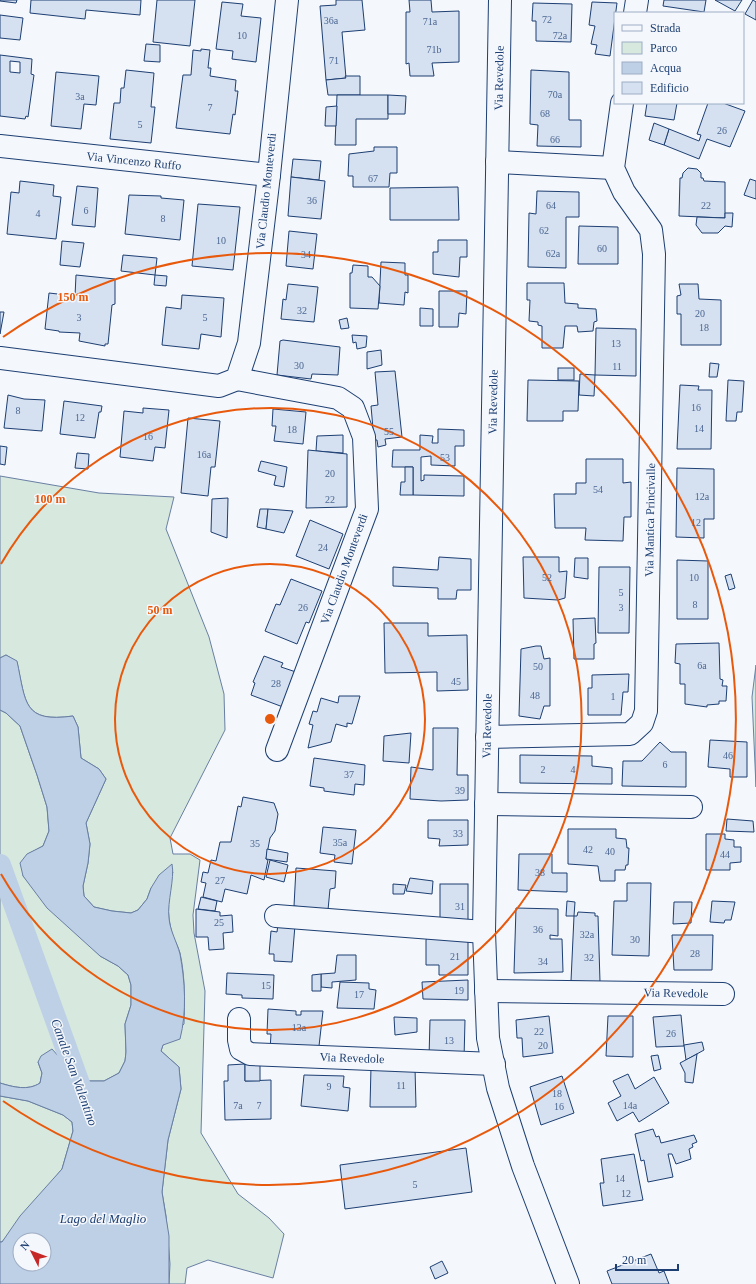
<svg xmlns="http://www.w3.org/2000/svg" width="756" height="1284" font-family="Georgia,serif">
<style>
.green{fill:#d7e8df;stroke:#687fa3}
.water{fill:#bed0e5;stroke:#687fa3;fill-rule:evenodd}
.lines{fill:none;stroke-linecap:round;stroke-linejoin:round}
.canal{stroke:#bed0e5;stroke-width:22}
.building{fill:#d5e0f0;stroke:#1d3f73;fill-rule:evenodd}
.minor-casing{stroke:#1d3f73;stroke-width:24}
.minor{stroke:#f4f7fb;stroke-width:22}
.ring{fill:none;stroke:#e8590c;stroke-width:2}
.labels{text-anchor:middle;stroke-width:3;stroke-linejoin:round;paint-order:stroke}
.number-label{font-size:10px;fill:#4b6792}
.street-label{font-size:12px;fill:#1d3f73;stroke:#f4f7fb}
.water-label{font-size:13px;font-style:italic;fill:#1d3f73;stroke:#f4f7fb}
.centre{fill:#e8590c;stroke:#f4f7fb;stroke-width:2}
.ring-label{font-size:12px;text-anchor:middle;font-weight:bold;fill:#e8590c;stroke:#f4f7fb;stroke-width:3;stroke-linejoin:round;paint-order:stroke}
</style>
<rect width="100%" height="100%" fill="#f4f7fb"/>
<g class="green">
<path d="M0,476L99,493L174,497L166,529L209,637L224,694L225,730L170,838L173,854H190L200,860L193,915L194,933L205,991L201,1133L238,1194L269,1218L284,1234L273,1278L208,1260L187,1268L185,1284H169L170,1264L166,1216L162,1192L168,1140L181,1089L179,1067L161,1051L163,1045L184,1024C185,1001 185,976 180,953C178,946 174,940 172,933C167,915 166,890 173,872L151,888L147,899L138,910L131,913L112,911L94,907L84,896L83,886L88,863L90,844L86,823L106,779L99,769L81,758L78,727L73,716C23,723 26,703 17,662L6,655L0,658Z"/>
<path d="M756,665V787L752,697Z"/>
<path d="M0,710L6,713L20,726L37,775L47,807L49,831L43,846L28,854L23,876L100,956L118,966L128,975L131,985V1005L125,1024L126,1052L125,1061L119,1073L104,1081H87L77,1077L68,1064L38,1062L42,1073L40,1083C28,1091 13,1087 0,1083Z"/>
<path d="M0,1096L28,1101L63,1115L72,1122L73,1131L62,1169L2,1242H0Z"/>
</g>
<path class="water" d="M6,655L17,661C26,703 23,723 73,716L78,727L81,758L99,769L106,779L86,823L90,844L88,863L83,886L84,896L94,907L112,911L131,913L138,910L147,899L151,888L159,875L172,864C175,879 167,901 169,918C170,931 177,942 180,954C185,981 187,1012 180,1039L163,1045L161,1051L179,1067L181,1089L168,1140L162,1192L169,1236V1284H0V1242H2L20,1216L62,1169L73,1131L72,1122L63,1115L28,1101L0,1096V1083C13,1087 28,1091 40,1083L42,1073L38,1062L41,1056L52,1049L77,1077L87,1081H104L119,1073L125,1061L126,1052L125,1024L131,1005V985L128,975L118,966L100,956L47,908L23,876L20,863L27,854L43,846L49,831L47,807L37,775L20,726L6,713L0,710V658ZM20,1240H44V1264H20Z"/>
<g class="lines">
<path class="canal" d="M0,865L86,1103"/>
</g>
<g class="building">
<path d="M0,0H17L16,3L0,1Z"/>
<path d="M31,0H141L140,15L86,10L85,19L30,13Z"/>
<path d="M157,0H195L190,46L153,42Z"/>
<path d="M336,0H362L365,30L342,32L346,78L326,80L320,6L336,5Z"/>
<path d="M409,0H431L432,12L459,11V62L432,63L434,76H410L409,63L406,64V12H410Z"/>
<path d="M664,0H706L704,12L663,6Z"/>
<path d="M715,0H742L735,11Z"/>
<path d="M753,0L756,2V20L745,14Z"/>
<path d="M222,2L243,4L241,16L261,18L256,62L232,59L233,51L216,49Z"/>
<path d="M592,2L617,3L610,56L595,54L597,45L591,44L595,26L589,25Z"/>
<path d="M533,3L572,4L571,42L536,41V21H532Z"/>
<path d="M0,15L23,18L20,40L0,38Z"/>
<path d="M146,44L160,45V62L144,61Z"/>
<path d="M201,49L210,50L208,68H211L210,76L236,80L235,91H238L235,115L233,114L230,134L176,128L183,75H191L193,50L201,51Z"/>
<path d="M0,55L32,59L31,74L34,75L28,117L26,116L25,119L0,116ZM10,61L20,62V73L10,72Z"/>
<path d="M126,70L154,73L151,107H155L151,143L110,139L114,103H120L121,88H124Z"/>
<path d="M531,70L569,72V120H581V147L537,146L538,125L530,124Z"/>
<path d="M56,72L99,76L96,105L84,104L81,129L51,126Z"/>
<path d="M345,76H360V95H328L326,80L346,78Z"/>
<path d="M337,95H388V119H356V145H335Z"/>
<path d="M388,95L406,96L405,114H388Z"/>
<path d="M647,103H677L674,120L645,116Z"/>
<path d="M708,103H723L745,111L730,147L707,139L699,159L664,145L669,129L699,141L701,135L697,134Z"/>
<path d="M337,106L336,126H325L326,107Z"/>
<path d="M654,123L669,129L664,145L649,140Z"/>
<path d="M374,147H397V173H390L389,187H353V176H348L349,154L374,151Z"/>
<path d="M293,159L321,161L319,180L291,177Z"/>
<path d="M688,168L697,169L701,173V178H703L704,181L725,182V218L679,216L680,178H682L683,173Z"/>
<path d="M291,177L325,181L321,219L288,216Z"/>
<path d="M750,179L756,181V199L744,195Z"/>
<path d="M20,181L54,185L53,196L61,197L56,239L7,234L11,192L19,193Z"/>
<path d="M77,186L98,188L95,227L72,225Z"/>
<path d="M458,187L459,220H390V188Z"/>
<path d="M537,191L579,192V217H566V268L528,267L529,213L536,214Z"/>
<path d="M129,195L161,196V198L184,200L180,240L125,234Z"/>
<path d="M198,204L240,207L233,270L192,266Z"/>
<path d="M725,213H733L732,227L725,226L718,233H702L696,225L697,217L725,218Z"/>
<path d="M579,226L618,227V264H578Z"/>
<path d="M289,231L317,234L313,269L286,266Z"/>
<path d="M438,240H467V257H460L459,277L433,274V252H438Z"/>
<path d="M62,241L84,243L80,267L60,265Z"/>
<path d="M123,255L157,258L155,275L121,271Z"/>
<path d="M381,262L405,263V275H408V293L405,292L404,305L379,303Z"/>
<path d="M353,265L368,266V277H372L380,286L378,309L350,308V273H352Z"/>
<path d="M76,275L115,279V304L112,305L108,344H105V346L79,341L80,333L59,332V331L45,329L49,293L75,296Z"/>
<path d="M155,275L167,276L166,286L154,285Z"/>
<path d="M527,283H564L565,303L578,304V308L596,309L597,321L594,322L593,331L578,332L577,326H565L563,348H542V326L538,325V322L529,321L530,300H527Z"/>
<path d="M288,284L318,287L314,322L281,319L283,299L286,300Z"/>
<path d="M679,284H698L699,299L721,300V345H681V314H677V296L681,295Z"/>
<path d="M439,291H467L466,314L459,313L458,327H439Z"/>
<path d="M182,295L224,298L221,337L201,334L199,349L162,345L166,307L181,309Z"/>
<path d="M420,308L433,309V326H420Z"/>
<path d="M0,312H4L0,334Z"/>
<path d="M347,318L349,328L341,329L339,320Z"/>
<path d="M596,328L636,329V376L595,375Z"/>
<path d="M352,335L367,336L366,347L357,349L356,342L353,343Z"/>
<path d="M283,340L340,347L338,375L312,374L311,379L277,375L280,341Z"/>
<path d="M381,350L382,365L367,369V352Z"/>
<path d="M710,363L719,364L717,377H709Z"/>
<rect x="558" y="368" width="16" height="12"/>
<path d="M395,371L402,437L385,439L386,445L378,447L377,440H374L371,406L378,405L375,372Z"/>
<path d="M580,374L595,375L594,396L579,395Z"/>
<path d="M528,380L579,381L578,411H563V421H527Z"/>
<path d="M728,380L744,381L742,412H737L736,421H726Z"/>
<path d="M680,385L699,386L698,390H712L711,449H677Z"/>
<path d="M8,395L24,399L45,400L42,431L4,428Z"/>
<path d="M64,401L102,406L101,412H99L95,438L60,434Z"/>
<path d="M143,408L169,410L165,448L155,447L153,461L120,457L124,411L143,413Z"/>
<path d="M273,409L306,412L303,444L274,441L276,426H272Z"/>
<path d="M188,418L220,421L215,467H211L208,496L181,493Z"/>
<path d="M438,429L464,430V446H455V466L431,465V456L421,457V481L424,480V475L464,476V496L413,495V467H392L393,450H420V435L433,436L432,443H438Z"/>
<path d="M343,435V453L316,451L317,436Z"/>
<path d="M0,446L7,447L5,465L0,464Z"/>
<path d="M308,450L347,454V507L306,508Z"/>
<path d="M77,453L89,454L88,469L75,468Z"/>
<path d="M586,459H623V483L631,482V517H624L623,541L585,540L586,528H555L554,494H576V483H586Z"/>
<path d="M261,461L287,467L284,487L274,485L276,476L258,471Z"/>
<path d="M405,467H413V495H400L401,482H405Z"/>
<path d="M677,468L714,469V519H704V538L676,537Z"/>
<path d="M228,498L227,538L211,532L212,499Z"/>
<path d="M260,509H268L266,529L257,527Z"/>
<path d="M268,509L293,511L284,533L266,529Z"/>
<path d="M310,520L343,534L329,569L296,556Z"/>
<path d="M439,557L471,559V590H457L456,599H438V588L393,586V567L438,570Z"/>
<path d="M523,557H559V572L567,571L565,598L558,600L524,598Z"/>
<path d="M575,558H588V579L574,577Z"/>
<path d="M677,560L708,561V619H677Z"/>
<path d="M599,567H630L629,633H598Z"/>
<path d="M731,574L735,588L729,590L725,576Z"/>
<path d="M291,579L322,591L309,623L306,622L297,644L265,631L276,604L280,605Z"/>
<path d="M595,618L596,643L594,644V659H574L573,619Z"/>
<path d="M384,623H428V636L467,635L468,690L437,691V672L385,673Z"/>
<path d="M719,643L720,679L723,680L722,686H727L726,701H719V704L707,705V707L685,704V684H680V664L675,663L676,644Z"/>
<path d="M536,646H541L544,659L550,658V706H544L540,719L519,716L521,649Z"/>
<path d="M264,656L283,663L281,667L296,672L283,707L251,695L255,683L253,682Z"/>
<path d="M629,674L628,692H623L621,715H588V688H592V675Z"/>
<path d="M339,696H360L352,724L347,723V727L336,724L331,742L308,748L313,725L309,724L313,711L317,712L321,698L338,703Z"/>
<path d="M433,728H458L457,775H468V800L441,801L410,799L411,767L433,770Z"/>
<path d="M411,733L409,763L383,761L384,736Z"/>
<path d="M710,740L747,742V777H730V769L708,767Z"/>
<path d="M660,742L671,752H686V787L622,786L623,761H642Z"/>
<path d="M520,755L592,756V766L612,768V784L520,783Z"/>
<path d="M314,758L365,765L364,785L355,784L354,795L324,791V788L310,786Z"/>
<path d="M243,797L274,803L278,814L275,831L270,838L266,859L268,860L264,880L251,875L247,894L225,889L222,902L203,897L206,883L201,882L203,872L208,873L211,860L216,861L220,842H231L238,806L241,807Z"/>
<path d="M727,819L753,821L754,832L726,831Z"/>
<path d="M428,820H468V845L439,846L440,839L428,838Z"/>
<path d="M323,827L356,830L352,864L334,862L335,855L320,853Z"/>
<path d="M568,829H616V838L626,839L627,848H629L628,865H626L625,870H615V881H600L598,866L568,864Z"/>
<path d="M706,834H725V839L734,840V847H741V862L730,863V870H706Z"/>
<path d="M267,849L288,853L287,862L266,859Z"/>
<path d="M519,854H552V873H567V892L518,890Z"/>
<path d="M270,860L288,865L284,882L266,877Z"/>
<path d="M296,868L336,871L335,888L330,889L328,910L294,906Z"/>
<path d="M410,878L433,881L432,894L406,891Z"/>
<path d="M627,883H651L649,956L612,955L614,901H627Z"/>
<path d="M393,884L406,885L404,894H393Z"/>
<rect x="440" y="884" width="28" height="42"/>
<path d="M201,897L217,901L215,911L198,909Z"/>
<path d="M567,901L575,902L574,916H566Z"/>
<path d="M712,901L735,902L731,920H725L724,923L710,922Z"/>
<path d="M674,902H692L691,923L673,924Z"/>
<path d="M516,908L558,909V936L550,935V939H562L563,972L514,973Z"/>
<path d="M196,909L220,912V916L232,915L233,932L223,933L224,949L209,950L208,937H196Z"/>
<path d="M578,912L595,913V916H598L600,982L571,981L574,916H577Z"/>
<path d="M278,924L295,925L292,962L274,961V954H269L271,931L277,932Z"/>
<path d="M468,934V975H439V965H426V940L428,935Z"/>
<path d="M672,935H713L712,970H674Z"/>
<path d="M337,955H356V980L332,982V988L321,987V974L335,973Z"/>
<path d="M227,973L274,975L273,999L242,998V995L226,994Z"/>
<path d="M321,974V991H312V975Z"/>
<path d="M468,980V1000L423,999L422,982Z"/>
<path d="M340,982L369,983V989L376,990L374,1009L337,1008Z"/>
<path d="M268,1009L296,1011V1015H301V1011H323L319,1046L270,1050L271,1034H267Z"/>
<path d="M681,1015L684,1046L656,1047L653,1017Z"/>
<path d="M549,1016L553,1053L523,1057L522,1038H517L516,1020Z"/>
<path d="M608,1016H633V1057L606,1056Z"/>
<path d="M394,1017L417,1018V1032L395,1035Z"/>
<path d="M430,1020H465L464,1059L429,1058Z"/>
<path d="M702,1042L704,1050L686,1060L684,1045Z"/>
<path d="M697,1054L693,1083L685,1082V1073L680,1063Z"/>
<path d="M658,1055L661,1069L654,1071L651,1056Z"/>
<path d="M245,1064V1081L271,1080V1119L225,1120L224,1081H228V1065Z"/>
<path d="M245,1064L260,1065V1081H245Z"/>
<path d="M371,1067L415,1068L416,1107H370Z"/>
<path d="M628,1074L635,1089L654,1077L669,1103L639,1122L633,1112L617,1121L608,1103L621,1096L613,1081Z"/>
<path d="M304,1075L344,1076L343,1087L350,1088L348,1111L301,1106Z"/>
<path d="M562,1076L574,1113L541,1125L530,1087Z"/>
<path d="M653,1129L656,1137L659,1136L661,1143L694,1135L697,1142L692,1144L693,1147L689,1149L691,1159L676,1164L672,1154H668L673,1177L648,1182L644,1160L641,1161L635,1134Z"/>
<path d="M466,1148L472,1192L345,1209L340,1165Z"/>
<path d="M634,1154L643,1200L603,1206L600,1183H604L601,1159Z"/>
<path d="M651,1254L659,1273L664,1271L669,1284H612L607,1271Z"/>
<path d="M442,1261L448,1273L435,1279L430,1267Z"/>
</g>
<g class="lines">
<defs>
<g id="minor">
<path d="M500,0L484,932L488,1038L498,1088L523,1166L568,1284"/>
<path d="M635,13L637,0"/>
<path d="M0,146L269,175"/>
<path d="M497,162L613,168"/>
<path d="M0,358L219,386L237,379L249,343L269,175L287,0"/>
<path d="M237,379L338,398L353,408L364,437L367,509L277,750"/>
<path d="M487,737L630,734L642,723L646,711L654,254L651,230L624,192L613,168L622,103"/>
<path d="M486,804L691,807"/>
<path d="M276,916L484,932"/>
<path d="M486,991L723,994"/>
<path d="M239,1019V1040L241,1049L250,1054L494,1064"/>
</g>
</defs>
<use href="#minor" class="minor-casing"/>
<use href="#minor" class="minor"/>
</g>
<g class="ring">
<circle cx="270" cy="719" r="155"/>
<path d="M1 564A311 311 0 1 1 1 874"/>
<path d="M3 337A466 466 0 1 1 3 1101"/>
</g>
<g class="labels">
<g class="number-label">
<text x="547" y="23">72</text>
<text x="331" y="24">36a</text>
<text x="430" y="25">71a</text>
<text x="242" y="39">10</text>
<text x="560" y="39">72a</text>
<text x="434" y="53">71b</text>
<text x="334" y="64">71</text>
<text x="555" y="98">70a</text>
<text x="80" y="100">3a</text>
<text x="210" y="111">7</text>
<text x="545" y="117">68</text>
<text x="140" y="128">5</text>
<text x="722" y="134">26</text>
<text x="555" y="143">66</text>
<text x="373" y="182">67</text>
<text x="312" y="204">36</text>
<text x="551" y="209">64</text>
<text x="706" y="209">22</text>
<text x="86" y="214">6</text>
<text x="38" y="217">4</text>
<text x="163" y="222">8</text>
<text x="544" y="234">62</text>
<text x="221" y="244">10</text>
<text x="602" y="252">60</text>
<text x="553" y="257">62a</text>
<text x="306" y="258">34</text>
<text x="302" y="314">32</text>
<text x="700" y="317">20</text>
<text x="79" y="321">3</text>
<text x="205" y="321">5</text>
<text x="704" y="331">18</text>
<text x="616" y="347">13</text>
<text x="299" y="369">30</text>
<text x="617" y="370">11</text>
<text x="696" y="411">16</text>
<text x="18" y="414">8</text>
<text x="80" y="421">12</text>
<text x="699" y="432">14</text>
<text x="292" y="433">18</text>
<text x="389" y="435">55</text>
<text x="148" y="440">16</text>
<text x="204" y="458">16a</text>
<text x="445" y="461">53</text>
<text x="330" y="477">20</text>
<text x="598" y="493">54</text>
<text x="702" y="500">12a</text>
<text x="330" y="503">22</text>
<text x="696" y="526">12</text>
<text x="323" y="551">24</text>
<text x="547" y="581">52</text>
<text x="694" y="581">10</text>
<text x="621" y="596">5</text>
<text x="695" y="608">8</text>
<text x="303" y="611">26</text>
<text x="621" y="611">3</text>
<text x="702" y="669">6a</text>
<text x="538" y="670">50</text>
<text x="456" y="685">45</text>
<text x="276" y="687">28</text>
<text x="535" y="699">48</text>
<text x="613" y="700">1</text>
<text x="728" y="759">46</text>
<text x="665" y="768">6</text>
<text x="543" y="773">2</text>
<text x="573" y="773">4</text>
<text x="349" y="778">37</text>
<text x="460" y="794">39</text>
<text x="458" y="837">33</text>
<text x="340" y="846">35a</text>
<text x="255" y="847">35</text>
<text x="588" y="853">42</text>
<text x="610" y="855">40</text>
<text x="725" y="858">44</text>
<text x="540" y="876">38</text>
<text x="220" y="884">27</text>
<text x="460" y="910">31</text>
<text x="219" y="926">25</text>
<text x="538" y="933">36</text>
<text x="587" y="938">32a</text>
<text x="635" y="943">30</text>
<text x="695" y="957">28</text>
<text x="455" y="960">21</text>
<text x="589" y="961">32</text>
<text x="543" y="965">34</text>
<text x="266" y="989">15</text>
<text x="459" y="994">19</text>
<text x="359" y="998">17</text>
<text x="299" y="1031">13a</text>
<text x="539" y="1035">22</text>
<text x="671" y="1037">26</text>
<text x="449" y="1044">13</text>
<text x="543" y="1049">20</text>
<text x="401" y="1089">11</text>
<text x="329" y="1090">9</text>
<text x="557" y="1097">18</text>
<text x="238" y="1109">7a</text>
<text x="259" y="1109">7</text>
<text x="630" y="1109">14a</text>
<text x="559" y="1110">16</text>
<text x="620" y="1182">14</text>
<text x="415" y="1188">5</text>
<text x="626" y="1197">12</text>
</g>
<g class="street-label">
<text transform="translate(499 78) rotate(-89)" y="4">Via Revedole</text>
<text transform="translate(134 161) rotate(6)" y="4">Via Vincenzo Ruffo</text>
<text transform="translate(266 191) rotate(-84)" y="4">Via Claudio Monteverdi</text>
<text transform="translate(493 402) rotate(-89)" y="4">Via Revedole</text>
<text transform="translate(650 520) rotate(-89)" y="4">Via Mantica Princivalle</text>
<text transform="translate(344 569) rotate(-70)" y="4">Via Claudio Monteverdi</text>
<text transform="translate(487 726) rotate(-89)" y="4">Via Revedole</text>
<text transform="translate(676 993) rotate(1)" y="4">Via Revedole</text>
<text transform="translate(352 1058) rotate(2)" y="4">Via Revedole</text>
</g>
<g class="water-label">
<text transform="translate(75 1072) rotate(70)" y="5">Canale San Valentino</text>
<text x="103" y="1223">Lago del Maglio</text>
</g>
</g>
<circle cx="270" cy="719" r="6" class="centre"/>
<g class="ring-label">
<text x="73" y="301">150 m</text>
<text x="50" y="503">100 m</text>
<text x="160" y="614">50 m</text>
</g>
<rect x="614" y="12" width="130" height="92" fill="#f4f7fb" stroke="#9eadc5"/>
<rect x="622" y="25" width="20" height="6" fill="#f4f7fb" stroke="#9eadc5"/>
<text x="650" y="32" font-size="12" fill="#1d3f73">Strada</text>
<rect x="622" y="42" width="20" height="12" fill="#d7e8df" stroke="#9eadc5"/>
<text x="650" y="52" font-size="12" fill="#1d3f73">Parco</text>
<rect x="622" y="62" width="20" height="12" fill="#bed0e5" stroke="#9eadc5"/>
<text x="650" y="72" font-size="12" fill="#1d3f73">Acqua</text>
<rect x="622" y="82" width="20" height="12" fill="#d5e0f0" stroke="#9eadc5"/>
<text x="650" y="92" font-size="12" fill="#1d3f73">Edificio</text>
<g transform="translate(32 1252) rotate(312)"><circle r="19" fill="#f4f7fb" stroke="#9eadc5"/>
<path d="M0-3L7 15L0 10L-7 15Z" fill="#c62828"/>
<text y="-6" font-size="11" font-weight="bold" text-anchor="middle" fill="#1d3f73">N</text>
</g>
<path d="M616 1264v6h62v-6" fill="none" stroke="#1d3f73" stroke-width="2"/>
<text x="622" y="1264" font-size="12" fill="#1d3f73" stroke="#f4f7fb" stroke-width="3" paint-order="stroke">20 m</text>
</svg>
